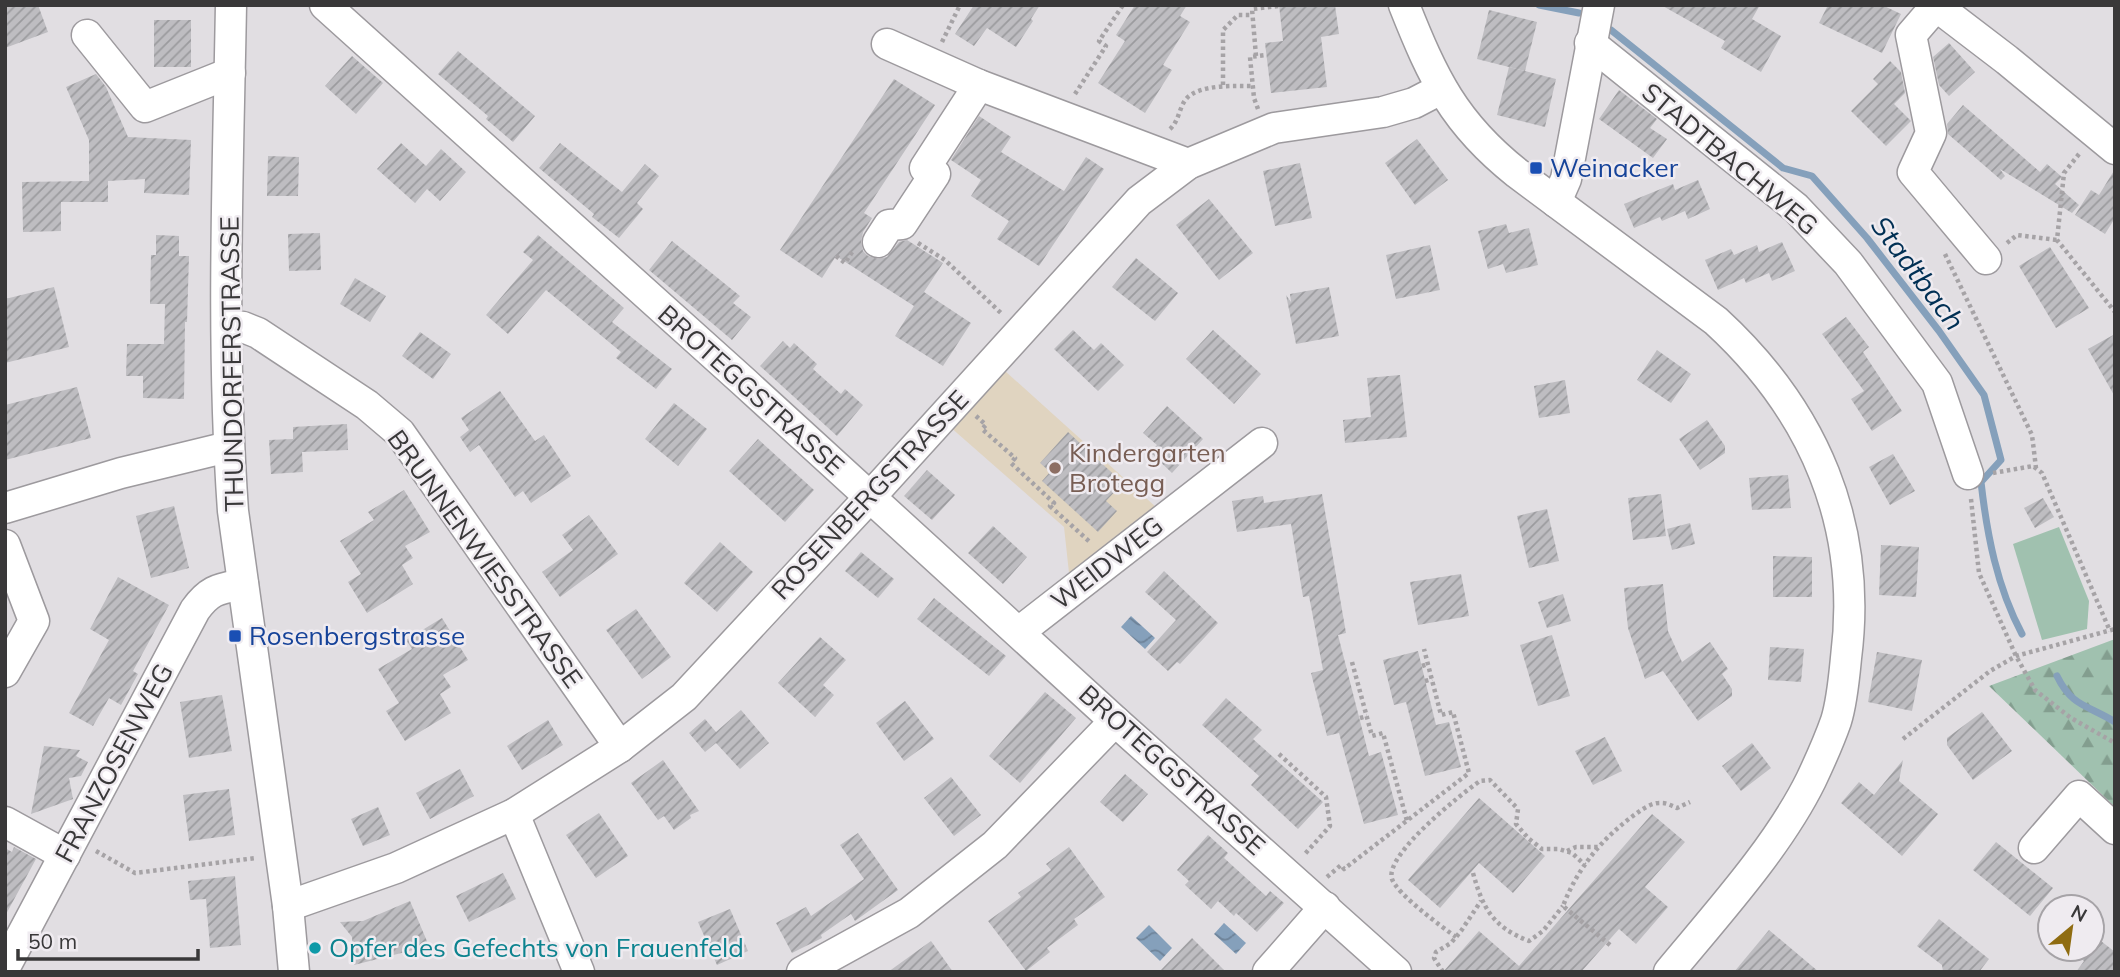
<svg xmlns="http://www.w3.org/2000/svg" width="2120" height="977" font-family="Mulish,sans-serif">
<style>
.education{fill:#e0d4c0}
.grass{fill:#a0c1af}
.forest{fill:url(#forest-firs)}
.water{fill:url(#water-waves)}
.lines{fill:none;stroke-linecap:round;stroke-linejoin:round}
.stream{stroke:#85a0bb;stroke-width:7}
.building{fill:url(#building-hatch)}
.minor-casing{stroke:#9d9a9e;stroke-width:33}
.path{stroke:#a6a3a6;stroke-width:4.5;stroke-dasharray:3.5 3.5;stroke-linecap:butt}
.minor{stroke:#fff;stroke-width:30}
.transit-dot{fill:#1a4fb4;stroke:#efebf0;stroke-width:2.5}
.education-dot{fill:#8d6e63;stroke:#efebf0;stroke-width:2.5}
.culture-dot{fill:#0f9aa8;stroke:#efebf0;stroke-width:2.5}
.labels{text-anchor:middle;stroke-width:5;stroke-linejoin:round;paint-order:stroke}
.street-label{font-size:26px;fill:#393839;stroke:#efebf0}
.transit-label{font-size:26px;fill:#164399;stroke:#efebf0;text-anchor:start}
.education-label{font-size:26px;fill:#785e54;stroke:#efebf0;text-anchor:start}
.culture-label{font-size:26px;fill:#0d838f;stroke:#efebf0;text-anchor:start}
.water-label{font-size:28px;font-style:italic;fill:#013054;stroke:#efebf0}
</style>
<defs>
<pattern id="forest-firs" width="22" height="20" patternUnits="userSpaceOnUse" patternTransform="scale(1.75)"><rect width="22" height="20" fill="#a0c1af"/><path d="M5 1l3.5 6h-7zM16 11l3.5 6h-7z" fill="#839e8f"/></pattern>
<pattern id="water-waves" width="16" height="10" patternUnits="userSpaceOnUse" patternTransform="scale(1.75)"><rect width="16" height="10" fill="#85a0bb"/><path d="M0 5q4-4 8 0t8 0" fill="none" stroke="#6e8399"/></pattern>
<pattern id="building-hatch" width="6" height="6" patternUnits="userSpaceOnUse" patternTransform="scale(1.75)"><rect width="6" height="6" fill="#bebdc1"/><path d="M-1 1l2-2M0 6l6-6M5 7l2-2" fill="none" stroke="#9b9b9e"/></pattern>
</defs>
<rect width="100%" height="100%" fill="#e1dee2"/>
<path class="education" d="M994,361L1167,517L1070,582L1064,527L941,419Z"/>
<path class="grass" d="M2059,527L2089,601L2087,629L2042,640L2013,544Z"/>
<path class="forest" d="M2115,639V807L1989,686Z"/>
<g class="water">
<path d="M1131,616L1155,638L1145,649L1121,627Z"/>
<path d="M1224,923L1246,943L1236,954L1214,934Z"/>
<path d="M1149,925L1172,948L1160,961L1136,938Z"/>
</g>
<g class="lines">
<g class="stream">
<path d="M1539,5L1579,13"/>
<path d="M1611,30L1783,168L1812,176L1867,238L1939,331L1984,395L2001,460L1981,482C1987,535 1997,587 2022,634"/>
<path d="M2057,676C2072,707 2088,705 2115,722"/>
</g>
</g>
<g class="building">
<path d="M5,5H38L48,32L5,48Z"/>
<path d="M974,5H1040L1031,19L1033,21L1016,47L987,28L974,46L955,34Z"/>
<path d="M1135,5H1187L1180,16L1190,22L1163,65L1172,70L1145,113L1098,83L1125,41L1116,35Z"/>
<path d="M1279,5H1335L1339,34L1321,37L1327,87L1271,93L1265,43L1283,41Z"/>
<path d="M1661,5H1760L1752,19L1781,36L1761,72L1721,48L1725,41Z"/>
<path d="M1828,5H1882L1901,14L1882,53L1819,23Z"/>
<path d="M1489,10L1537,22L1525,71L1477,59Z"/>
<rect x="154" y="20" width="37" height="47"/>
<path d="M1949,43L1975,72L1949,96L1939,85L1933,57Z"/>
<path d="M458,51L535,116L513,142L486,119L488,116L438,74Z"/>
<path d="M352,56L383,83L356,114L325,86Z"/>
<path d="M1890,61L1901,72L1905,93L1894,104L1911,121L1886,146L1851,111L1878,84L1873,79Z"/>
<path d="M1509,67L1556,79L1545,127L1497,115Z"/>
<path d="M96,74L106,87L128,137L191,140L189,195L144,193L145,179L108,181V202H61V231L23,232L22,182L89,181V140L66,87Z"/>
<path d="M894,79L935,105L864,213L872,218L863,232L861,242L863,251L868,256L878,259L887,257L899,242L907,240L943,263L924,292L971,323L943,366L895,336L914,306L836,256L822,278L780,250Z"/>
<path d="M1619,90L1657,119L1650,128L1667,139L1653,158L1599,119Z"/>
<path d="M1963,105L2040,172L2047,164L2062,177L2055,184L2079,205L2072,213L2000,169L2005,176L2001,180L1948,134L1947,124Z"/>
<path d="M979,116L1011,137L1001,152L1064,191L1086,157L1104,169L1039,266L997,239L1009,221L971,196L981,180L951,160Z"/>
<path d="M1417,139L1448,180L1415,205L1385,163Z"/>
<path d="M401,143L426,166L441,149L466,172L440,201L427,189L415,203L377,169Z"/>
<path d="M560,143L622,192L645,164L659,176L637,203L643,209L619,238L592,217L594,214L539,168Z"/>
<path d="M268,156L299,157L298,196H267Z"/>
<path d="M1300,163L1312,218L1275,226L1263,171Z"/>
<path d="M2115,169V218L2105,234L2075,215L2091,190L2099,195Z"/>
<path d="M1698,180L1710,209L1688,219L1685,211L1662,221L1660,217L1634,228L1624,204L1673,184L1675,190Z"/>
<path d="M1209,199L1253,253L1219,280L1176,225Z"/>
<path d="M1506,224L1509,233L1529,228L1538,265L1506,273L1503,264L1488,269L1478,231Z"/>
<path d="M320,233L321,270L289,271L288,234Z"/>
<path d="M156,235L179,236V256H189L187,322H185L184,399L143,398V376H126L127,344H164L165,304H150L151,255H156Z"/>
<path d="M538,235L624,308L612,322L672,369L656,389L616,358L621,352L546,290L508,334L486,315L533,260L523,252Z"/>
<path d="M672,241L740,296L733,303L751,317L732,340L649,270Z"/>
<path d="M1782,242L1795,271L1772,281L1769,273L1746,283L1744,278L1718,290L1705,260L1731,249L1734,255L1757,245L1759,252Z"/>
<path d="M1430,245L1440,290L1396,299L1386,255Z"/>
<path d="M2050,247L2089,308L2056,328L2019,266Z"/>
<path d="M1136,258L1178,293L1155,321L1112,287Z"/>
<path d="M355,278L386,296L370,322L340,304Z"/>
<path d="M54,287L69,347L5,363V299Z"/>
<path d="M1329,287L1339,336L1296,344L1286,295L1291,302L1290,294Z"/>
<path d="M1846,317L1869,347L1863,352L1902,411L1872,431L1851,399L1864,391L1822,334Z"/>
<path d="M1073,330L1094,350L1101,343L1124,365L1098,391L1054,349Z"/>
<path d="M1213,330L1261,374L1234,404L1186,359Z"/>
<path d="M420,332L451,354L433,379L402,356Z"/>
<path d="M2115,334V397L2088,349Z"/>
<path d="M783,341L790,348L794,343L817,364L813,369L841,394L845,389L863,405L837,436L760,366Z"/>
<path d="M1657,350L1691,374L1671,403L1637,380Z"/>
<path d="M1400,375L1407,437L1345,443L1343,420L1371,417L1367,378Z"/>
<path d="M1565,380L1570,413L1539,418L1534,386Z"/>
<path d="M77,387L91,438L5,460V405Z"/>
<path d="M500,391L535,441L544,435L571,476L531,503L523,491L515,497L479,445L470,452L460,437L469,430L461,418Z"/>
<path d="M674,403L707,429L678,466L645,439Z"/>
<path d="M1167,406L1203,439L1172,473L1150,452L1157,445L1143,433Z"/>
<path d="M1707,420L1725,446V453L1700,470L1679,439Z"/>
<path d="M347,424L348,450L302,452L303,472L271,474L269,440L293,439V427Z"/>
<path d="M1068,432L1123,483L1106,501L1117,511L1098,532L1042,481L1050,472L1040,463Z"/>
<path d="M758,439L814,490L785,522L729,471Z"/>
<path d="M1893,454L1915,491L1890,505L1869,467Z"/>
<path d="M927,470L955,495L932,520L904,496Z"/>
<path d="M1788,475L1791,508L1752,510L1749,478Z"/>
<path d="M404,490L430,532L405,546L413,558L402,565L413,584L367,613L348,582L361,574L340,541L374,520L368,512Z"/>
<path d="M1322,494L1346,633L1338,635L1369,756L1381,752L1398,815L1364,824L1339,733L1327,736L1311,673L1323,670L1309,596L1303,597L1291,524L1237,532L1232,501L1263,496L1264,503Z"/>
<path d="M1661,494L1666,536L1633,540L1628,498Z"/>
<path d="M2043,498L2054,517L2035,528L2024,508Z"/>
<path d="M174,506L189,568L151,578L136,516Z"/>
<path d="M1547,509L1559,561L1529,568L1517,516Z"/>
<path d="M589,515L618,554L560,597L542,572L573,550L562,535Z"/>
<path d="M1690,523L1695,544L1672,550L1667,529Z"/>
<path d="M993,526L1027,557L1003,584L968,553Z"/>
<path d="M720,542L753,572L717,612L684,583Z"/>
<path d="M1881,545L1919,547L1916,597L1879,595Z"/>
<path d="M861,552L894,579L878,598L845,571Z"/>
<path d="M1773,556L1812,557V597H1773Z"/>
<path d="M1164,571L1218,623L1180,664L1177,662L1168,671L1147,652L1176,620L1145,592Z"/>
<path d="M1461,574L1469,616L1418,625L1410,582Z"/>
<path d="M118,577L169,605L133,671L138,674L121,705L109,698L93,726L69,713L109,640L90,629Z"/>
<path d="M1663,584L1668,631L1682,662L1710,642L1728,669L1722,674L1732,689V696L1698,721L1663,671L1645,679L1628,628L1624,588Z"/>
<path d="M1563,594L1571,621L1547,628L1538,602Z"/>
<path d="M934,598L1006,656L989,676L917,619Z"/>
<path d="M636,609L671,657L642,679L606,630Z"/>
<path d="M442,618L468,660L443,675L451,687L440,694L451,713L405,741L386,711L399,703L378,669L412,649L406,640Z"/>
<path d="M1552,635L1570,696L1538,706L1520,645Z"/>
<path d="M820,637L846,660L823,685L834,695L815,717L778,683Z"/>
<path d="M1770,647L1804,649L1801,682L1768,680Z"/>
<path d="M1418,651L1436,725L1449,722L1461,767L1425,776L1406,702L1394,705L1383,660Z"/>
<path d="M1877,652L1922,660L1912,711L1868,702Z"/>
<path d="M1045,692L1076,718L1020,783L989,756Z"/>
<path d="M222,695L232,751L189,758L180,702Z"/>
<path d="M1226,698L1262,730L1253,739L1323,802L1298,829L1251,785L1259,776L1202,725Z"/>
<path d="M905,701L934,739L904,761L876,723Z"/>
<path d="M741,710L769,743L740,769L716,743L705,752L689,733L705,719L716,732Z"/>
<path d="M1982,712L2012,751L1973,780L1947,745V738Z"/>
<path d="M548,720L563,745L522,770L507,746Z"/>
<path d="M1605,737L1622,771L1593,785L1575,751Z"/>
<path d="M1752,743L1771,768L1741,791L1722,766Z"/>
<path d="M44,746L80,750L76,756L88,762L81,776L69,778L73,799L31,814Z"/>
<path d="M663,760L699,811L690,815L691,818L674,830L664,816L658,820L631,783Z"/>
<path d="M1903,760L1899,781L1938,814L1902,856L1841,803L1859,782L1874,795Z"/>
<path d="M460,769L474,796L430,819L416,793Z"/>
<path d="M1125,774L1148,794L1123,822L1100,802Z"/>
<path d="M951,777L981,815L954,836L924,798Z"/>
<path d="M229,789L235,835L189,841L183,795Z"/>
<path d="M1479,798L1545,856L1513,893L1479,863L1440,908L1408,880Z"/>
<path d="M378,807L390,835L363,846L351,819Z"/>
<path d="M599,813L628,856L596,878L566,835Z"/>
<path d="M1652,814L1685,842L1645,887L1668,907L1636,944L1619,929L1581,972H1443L1479,931L1519,966Z"/>
<path d="M858,833L898,890L855,921L851,914L821,935L822,938L792,953L776,923L806,907L811,916L864,879L840,845Z"/>
<path d="M1208,835L1228,853L1224,858L1266,896L1270,891L1284,903L1257,932L1236,913L1234,916L1218,901L1211,909L1185,885L1189,881L1177,870Z"/>
<path d="M1996,842L2053,888L2030,916L1973,870Z"/>
<path d="M14,847L36,859L5,916V848L12,852Z"/>
<path d="M1069,847L1105,897L1074,919L1078,925L1047,948L1050,952L1026,971L988,921L1021,897L1018,893L1051,870L1046,864Z"/>
<path d="M503,873L516,899L469,922L456,896Z"/>
<path d="M235,876L241,945L210,948L206,899L190,900L188,881Z"/>
<path d="M410,901L429,946L354,965L352,937L340,922L363,921Z"/>
<path d="M730,909L748,951L717,965L698,922Z"/>
<path d="M1939,919L1989,959L1979,972H1943L1942,965L1917,946Z"/>
<path d="M1769,930L1819,972H1734Z"/>
<path d="M2092,934L2115,952V972H2076L2084,961L2069,949H2092Z"/>
<path d="M1192,938L1226,972H1159Z"/>
<path d="M931,941L953,972H888Z"/>
</g>
<g class="lines">
<defs>
<g id="minor">
<path d="M231,5C228,173 221,343 233,511L288,906L294,972"/>
<path d="M325,5L744,382L1115,721L1396,972"/>
<path d="M1404,5C1433,78 1454,123 1517,173L1716,321C1814,411 1863,525 1846,658C1844,679 1842,702 1836,721C1829,741 1820,761 1811,780C1778,847 1717,914 1669,972"/>
<path d="M1935,5L2007,60L2115,149"/>
<path d="M1936,6L1911,35L1931,133L1913,172L1986,259"/>
<path d="M87,35L145,107L230,73"/>
<path d="M1590,43L1796,208L1848,263L1937,383L1968,474"/>
<path d="M887,44L979,85L1188,164"/>
<path d="M1556,202L1566,179L1599,5"/>
<path d="M878,242L889,225L902,224L935,174L925,168L979,85"/>
<path d="M227,325L243,327L258,333L367,405L400,433L620,747"/>
<path d="M5,508L121,473L228,447"/>
<path d="M5,545L34,621L5,672"/>
<path d="M1019,632L1262,443"/>
<path d="M514,814L579,972"/>
<path d="M5,822L65,855"/>
<path d="M2034,848L2079,796L2115,829"/>
<path d="M288,906L396,868L514,814L620,747L684,697L870,497L1139,201L1188,164L1274,128L1383,112L1414,103L1441,89"/>
<path d="M5,967L195,610C210,589 219,589 243,584"/>
<path d="M802,972L909,913L995,845L1115,721"/>
<path d="M1268,972L1325,907"/>
</g>
</defs>
<use href="#minor" class="minor-casing"/>
<g class="path">
<path d="M942,42L960,5"/>
<path d="M1256,56L1252,9L1279,6"/>
<path d="M1223,85V30L1238,15H1252"/>
<path d="M1075,94L1106,46L1099,41L1123,5"/>
<path d="M1258,109L1254,98L1250,57L1266,55"/>
<path d="M1170,129C1179,121 1179,108 1186,99C1199,84 1235,86 1253,86"/>
<path d="M2079,154L2064,173L2057,240L2115,312"/>
<path d="M918,243L945,260L1002,314"/>
<path d="M2007,243L2017,235L2057,240"/>
<path d="M1945,254L2032,435L2036,468"/>
<path d="M836,256L845,263L854,249"/>
<path d="M976,416L986,425L982,429L1015,458L1011,463L1054,503L1050,506L1091,543"/>
<path d="M1993,473L2033,466L2042,473L2110,631"/>
<path d="M1971,499L1979,573L2016,656L2035,690L2071,718L2115,743"/>
<path d="M1352,662L1372,736L1383,733L1407,821"/>
<path d="M1422,666L1428,664"/>
<path d="M1425,681L1432,679"/>
<path d="M1360,718L1367,716"/>
<path d="M1903,739L1990,671L2016,656L2115,629"/>
<path d="M1279,754L1326,797L1330,826L1304,855"/>
<path d="M96,851L135,873L256,858"/>
<path d="M1567,851L1576,847H1598"/>
<path d="M1473,873C1483,909 1493,927 1529,941L1543,931L1563,906"/>
<path d="M1327,877L1341,865L1344,869L1469,773L1453,712L1441,715L1424,649"/>
<path d="M1456,937C1442,927 1397,894 1392,879C1384,855 1461,794 1480,781L1490,780L1518,809L1516,824L1528,838L1542,849H1559L1572,853L1585,865"/>
<path d="M1610,945L1563,906C1578,867 1603,837 1637,813C1644,808 1653,802 1662,803C1667,803 1672,806 1677,808L1690,802"/>
<path d="M1443,972L1434,958L1436,952L1451,943L1461,931L1481,901"/>
</g>
<use href="#minor" class="minor"/>
</g>
<g class="transit-dot">
<rect x="1529" y="161" width="14" height="14" rx="3.5"/>
<rect x="228" y="629" width="14" height="14" rx="3.5"/>
</g>
<circle class="education-dot" cx="1055" cy="468" r="7"/>
<circle class="culture-dot" cx="315" cy="948" r="7"/>
<g class="labels">
<g class="street-label">
<text transform="translate(1730 159) rotate(40)" y="9">STADTBACHWEG</text>
<text transform="translate(232 364) rotate(-91)" y="9">THUNDORFERSTRASSE</text>
<text transform="translate(751 390) rotate(42)" y="9">BROTEGGSTRASSE</text>
<text transform="translate(870 495) rotate(-47)" y="9">ROSENBERGSTRASSE</text>
<text transform="translate(485 559) rotate(54)" y="9">BRUNNENWIESSTRASSE</text>
<text transform="translate(1107 563) rotate(-38)" y="9">WEIDWEG</text>
<text transform="translate(114 763) rotate(-62)" y="9">FRANZOSENWEG</text>
<text transform="translate(1172 770) rotate(42)" y="9">BROTEGGSTRASSE</text>
</g>
<g class="transit-label">
<text x="1550" y="177">Weinacker</text>
<text x="249" y="645">Rosenbergstrasse</text>
</g>
<g class="education-label">
<text x="1069" y="462">Kindergarten<tspan x="1069" dy="30">Brotegg</tspan></text>
</g>
<g class="culture-label">
<text x="329" y="957">Opfer des Gefechts von Frauenfeld</text>
</g>
<g class="water-label">
<text transform="translate(1918 273) rotate(53)" y="10">Stadtbach</text>
</g>
</g>
<rect width="2120" height="977" fill="none" stroke="#393839" stroke-width="14"/>
<g transform="translate(2071 928) rotate(29)"><circle r="33" fill="#efebf0" stroke="#a6a3a7" stroke-width="2"/>
<path d="M0-5L12 26L0 18L-12 26Z" fill="#8f6c11"/>
<text y="-10" font-size="19" font-weight="bold" text-anchor="middle" fill="#393839">N</text>
</g>
<path d="M18 949v10h180v-10" fill="none" stroke="#393839" stroke-width="3.5"/>
<text x="28" y="949" font-size="21" fill="#393839" stroke="#efebf0" stroke-width="5" paint-order="stroke">50 m</text>
</svg>
